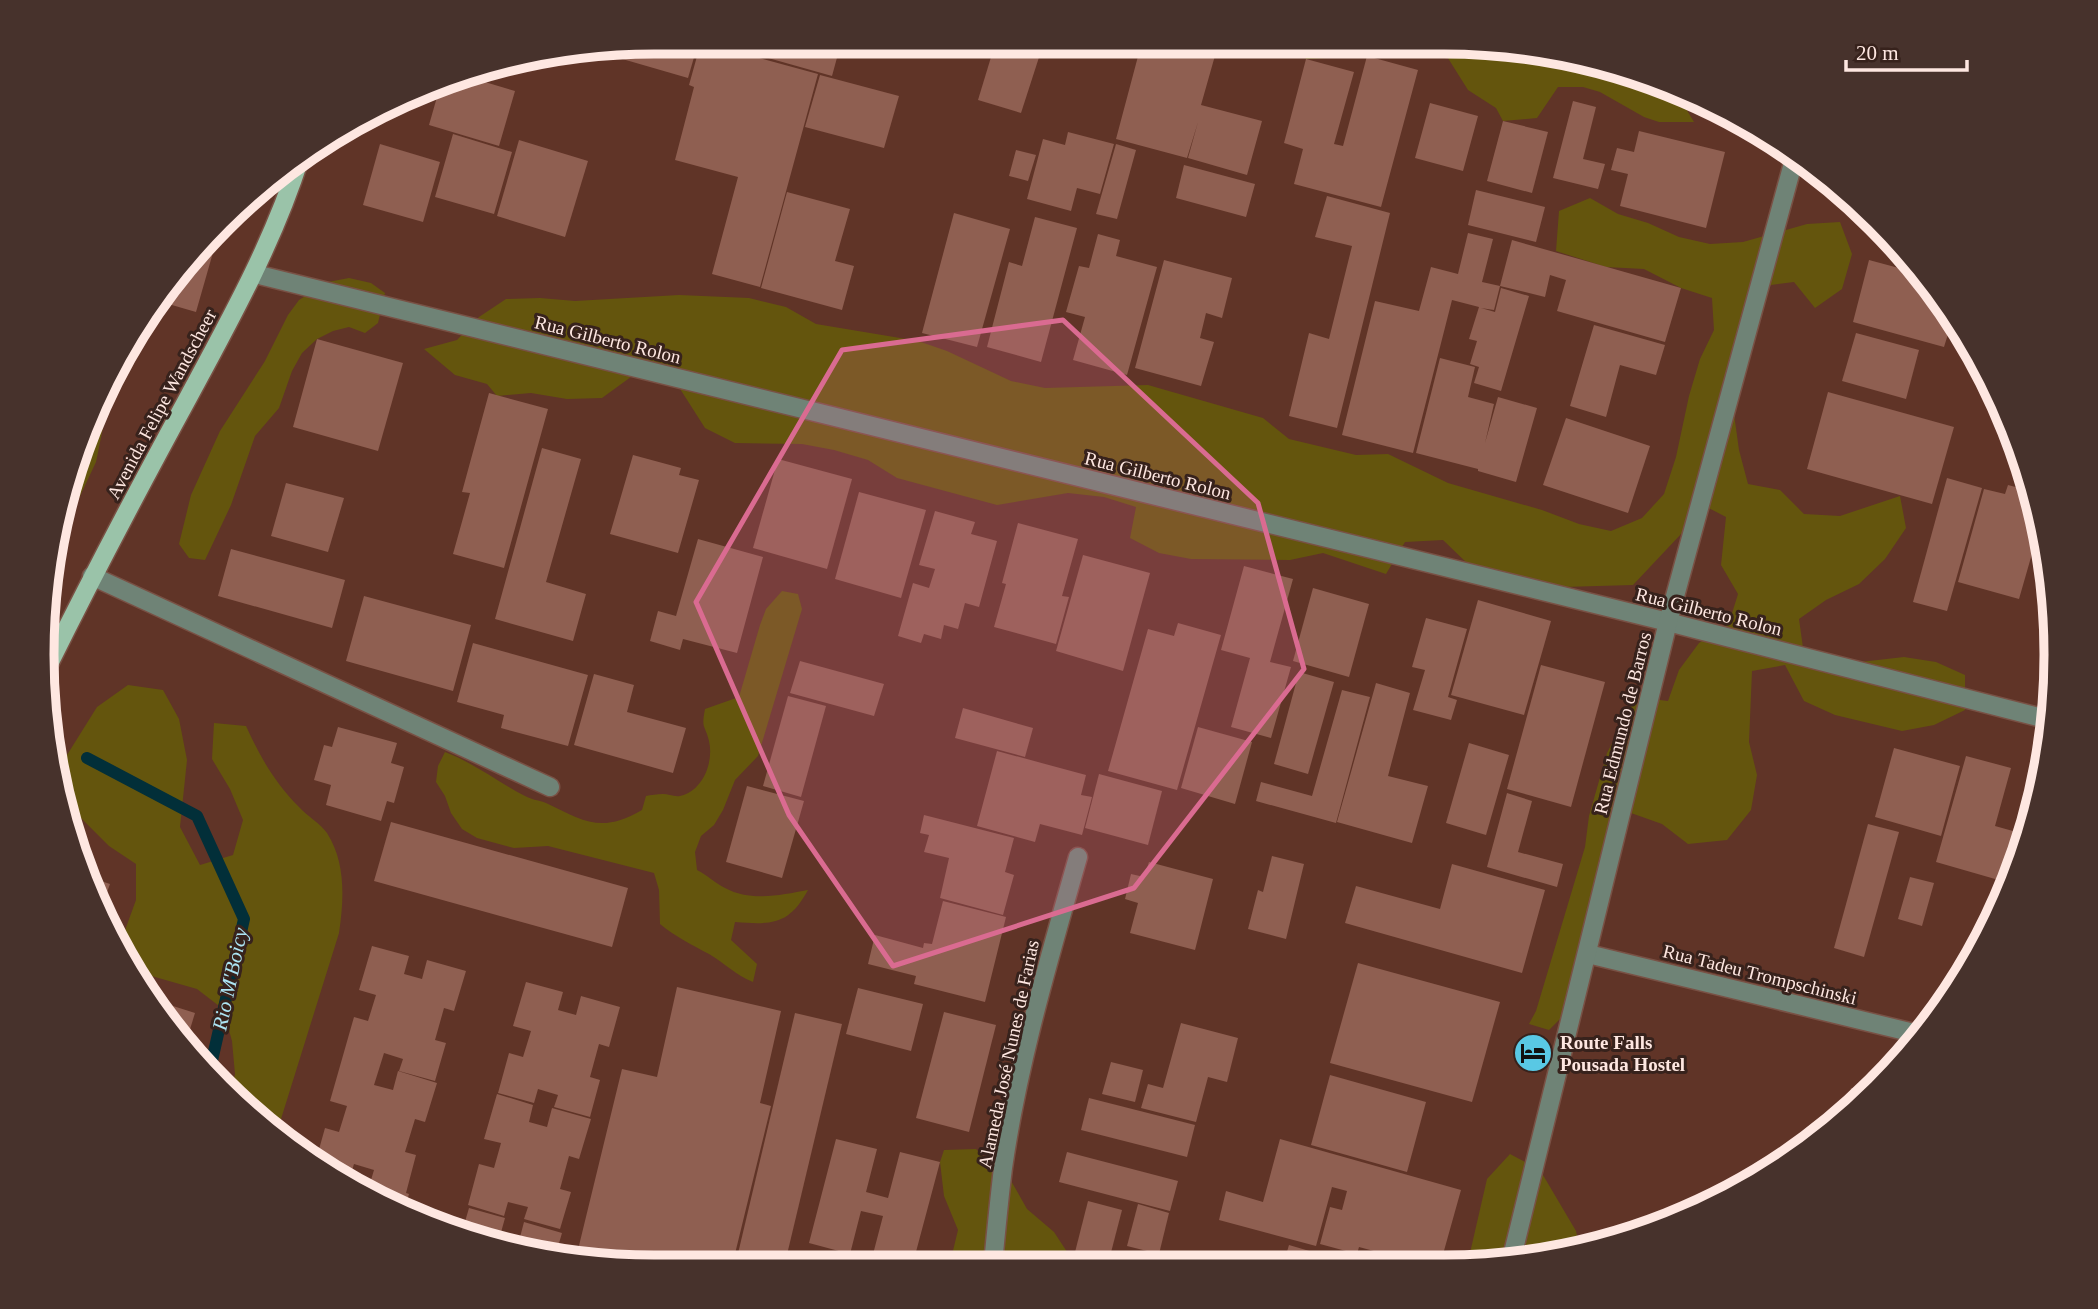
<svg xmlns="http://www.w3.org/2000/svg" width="2098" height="1309" font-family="Georgia,serif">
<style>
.green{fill:#64550d}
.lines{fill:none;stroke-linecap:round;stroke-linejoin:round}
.stream{stroke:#022f39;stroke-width:12}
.building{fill:#8f5f51}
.minor-casing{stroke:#795145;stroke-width:21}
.major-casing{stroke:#795145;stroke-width:21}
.minor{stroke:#6f8376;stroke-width:18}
.major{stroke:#9ac3a9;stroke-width:18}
.marked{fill:#da6b91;fill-opacity:0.2;stroke:#da6b91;stroke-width:5;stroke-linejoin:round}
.labels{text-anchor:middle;stroke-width:6;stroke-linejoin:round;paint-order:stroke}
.street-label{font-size:19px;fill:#fee7e1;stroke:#37221c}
.poi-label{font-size:19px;font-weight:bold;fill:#fee7e1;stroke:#37221c;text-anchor:start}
.water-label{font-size:21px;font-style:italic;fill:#ace4f3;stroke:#37221c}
.rim{fill:none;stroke:#fee7e1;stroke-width:9}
</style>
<rect width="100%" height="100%" fill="#603427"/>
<g class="green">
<path d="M1303,46H1382L1367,56L1306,59Z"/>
<path d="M1441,47H1523L1673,87L1694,122H1659L1644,117L1600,92L1583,87H1558L1537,118L1503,121L1496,108L1468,90Z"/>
<path d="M1590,198L1618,214L1648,223L1679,237L1710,244L1743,242L1807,224L1840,222L1852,254L1842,289L1815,308L1794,282L1771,285L1749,314L1732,378L1734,414L1739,450L1748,484L1780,490L1804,514L1840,516L1900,496L1906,528L1885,559L1859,584L1826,600L1799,619L1804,655L1834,665L1904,657L1936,662L1965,675V710L1934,725L1902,731L1835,715L1804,701L1785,665L1752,671L1749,742L1757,775L1751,810L1727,840L1688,844L1662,824L1631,813L1611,841L1572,987L1560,1019L1549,1030L1529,1024L1536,1011L1585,847L1589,816L1607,753L1636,697L1668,701L1679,670L1699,643L1729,623L1738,594L1721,565L1726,517L1699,503L1682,533L1633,585L1563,587L1469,565L1443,540L1405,542L1386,574L1323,553L1290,560L1191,559L1159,553L1130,538L1136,507L1104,497L1068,493L997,505L897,478L868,460L834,450L802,444L735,443L705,428L668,370L635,374L602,398L567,399L531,393L497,396L487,384L455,375L424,349L457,340L479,317L506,299L540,298L575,301L679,295L749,298L786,307L816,324L918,341L947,351L1011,381L1045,388L1148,385L1263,418L1289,439L1356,455L1388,454L1448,483L1542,510L1579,524L1611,531L1642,518L1664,494L1676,457L1689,396L1700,359L1714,330L1712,298L1681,288L1644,269L1606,267L1556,251L1559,211Z"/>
<path d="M349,278L371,283L385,293L378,323L365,333L349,327L333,331L317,339L302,353L292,371L279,408L255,436L231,505L205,560L189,558L179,544L191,495L220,431L265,361L288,315L299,300L328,282Z"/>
<path d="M106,399L108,403L96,462L58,543L75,457Z"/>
<path d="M782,591L798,594L802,609L758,756L735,780L723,810L714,825L701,836L695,852L697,870C707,875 715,883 725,888C751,902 781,895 808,890C789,925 772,925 735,922L731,940L757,964L753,982C734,974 726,964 709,954C692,945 676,937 660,924L659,890L654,873L548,846L514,848L477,838L462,829L451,813L445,796L436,782L438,766L445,752C474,763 498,782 525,796C532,800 539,800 546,803C584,821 601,834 642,810L646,796C651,795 657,794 663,794C668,794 674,797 680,796C703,791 714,762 709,741C705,724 701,730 705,709L739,697L760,625L766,609Z"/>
<path d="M128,685L163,690L179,719L187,760L180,827L200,865L233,855L243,820L230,789L212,759L214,723L246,726C260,757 275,783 299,807C307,816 320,823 327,833C346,863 344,899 339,933L276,1135L232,1088L235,1074L232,1041L223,1009L197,989L134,971L129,959L124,933L136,900V864L109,846L61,798L62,763L97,707Z"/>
<path d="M976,1149L1000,1174L1010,1179L1027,1209L1054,1232L1075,1264H1021L1020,1261L1019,1264L950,1263L958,1230L944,1196L940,1162L944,1150Z"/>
<path d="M1510,1154L1540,1170L1576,1231L1580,1250L1484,1266H1467L1487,1179Z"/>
</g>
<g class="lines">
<path class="stream" d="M87,758L197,816L244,919L211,1065"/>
</g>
<g class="building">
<path d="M654,42H682L697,47L688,78L612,56L614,49Z"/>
<path d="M701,42L818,74L760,287L712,274L738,177L675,160L694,87L689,85Z"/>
<path d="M715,42L739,43H760L756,55Z"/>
<path d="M761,43H841L832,76L758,55Z"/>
<path d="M995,44H1030L1042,48L1021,113L978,100Z"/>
<path d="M1141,45H1218L1201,105L1262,121L1247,175L1188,158L1198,122L1187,158L1116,139Z"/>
<path d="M1367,56L1418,70L1381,207L1294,184L1303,149L1284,143L1306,59L1354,72L1334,144L1343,146Z"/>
<path d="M458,74L515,91L499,146L429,125L441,83Z"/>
<path d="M820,75L899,96L884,148L805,127Z"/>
<path d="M1573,101L1596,107L1583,159L1605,164L1598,189L1553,178Z"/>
<path d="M1430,103L1478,116L1463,171L1415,158Z"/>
<path d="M1503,121L1548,132L1532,193L1487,181Z"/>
<path d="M1639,131L1725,152L1706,228L1620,206L1628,174L1611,170L1617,148L1634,152Z"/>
<path d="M1068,132L1114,144L1100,194L1077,188L1071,211L1027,199L1043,139L1065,145Z"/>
<path d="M453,134L512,152L494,214L435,197Z"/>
<path d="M519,140L588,161L565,237L497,216Z"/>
<path d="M380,144L440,162L423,222L363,205Z"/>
<path d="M1116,144L1136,150L1117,219L1096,214Z"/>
<path d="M1016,150L1036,155L1028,181L1009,176Z"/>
<path d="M1184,165L1255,184L1246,217L1176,198Z"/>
<path d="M1476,190L1545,207L1536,242L1468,225Z"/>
<path d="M787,192L850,209L835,261L854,266L842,310L761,288Z"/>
<path d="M1327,196L1390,213L1337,428L1289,416L1309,333L1329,339L1352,246L1315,237Z"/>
<path d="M954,213L1010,229L977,347L922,333Z"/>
<path d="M1035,217L1077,228L1041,362L987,347L1009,262L1022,266Z"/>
<path d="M1468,233L1493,239L1482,282L1500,286L1494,310L1481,308L1495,312L1501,288L1529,296L1501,391L1474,383L1479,367L1470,364L1477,341L1469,339L1479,307L1452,300L1413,453L1342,435L1375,301L1419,311L1431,267L1458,274Z"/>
<path d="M1098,234L1120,240L1116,256L1157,267L1127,375L1073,360L1085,317L1066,312L1079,266L1089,268Z"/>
<path d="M218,235L196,312L158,301L168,282Z"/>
<path d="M1512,240L1681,288L1665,342L1557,311L1566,280L1550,275L1545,297L1500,286Z"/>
<path d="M1164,260L1232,278L1222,318L1206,313L1200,338L1214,342L1201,386L1135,368Z"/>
<path d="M1869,260L1921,274L1930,287L1928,296L1938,299L1953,318L1944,347L1853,322Z"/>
<path d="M1594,325L1665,345L1656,375L1620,365L1606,417L1570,406Z"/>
<path d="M1856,333L1919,350L1906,399L1842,381Z"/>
<path d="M317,339L403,363L378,451L293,427Z"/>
<path d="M1440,358L1475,367L1468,397L1494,404L1485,443L1498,397L1537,408L1516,482L1478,471V469L1416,453Z"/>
<path d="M1828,392L1954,427L1932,504L1807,469Z"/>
<path d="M489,393L548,409L504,568L453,554L470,493L462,492Z"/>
<path d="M1566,418L1650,446L1628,513L1543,485Z"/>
<path d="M542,448L581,459L546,582L586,594L573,641L495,619Z"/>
<path d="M633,455L681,468L679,475L699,480L678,553L610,534Z"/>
<path d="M778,459L852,479L827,569L753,548Z"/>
<path d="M1947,478L1982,488L1947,611L1913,602Z"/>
<path d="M286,483L344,498L328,552L271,536Z"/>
<path d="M2008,485L2031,491L2040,526L2019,599L1958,582L1984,489L2005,494Z"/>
<path d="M859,492L926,510L901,598L835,579Z"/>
<path d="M935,511L975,522L971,534L997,541L979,607L965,603L958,629L944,625L941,639L924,634L921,643L898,636L913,583L929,588L935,569L919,565Z"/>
<path d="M1018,523L1078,539L1062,596L1069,597L1056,644L994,627L1006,584L1002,583Z"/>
<path d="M698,539L763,557L737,653L683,639L680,650L650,641L658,611L676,616Z"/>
<path d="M231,549L345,580L332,628L218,596Z"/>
<path d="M1083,555L1150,573L1123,671L1056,651Z"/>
<path d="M1244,566L1293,579L1270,662L1291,667L1271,738L1231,727L1250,658L1221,650Z"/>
<path d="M1313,588L1369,604L1349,677L1293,661Z"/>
<path d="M364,596L471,625L453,691L346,661Z"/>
<path d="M1478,600L1551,621L1524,715L1451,695Z"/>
<path d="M1426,618L1467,629L1448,697L1457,700L1451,720L1413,710L1425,670L1412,667Z"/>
<path d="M1178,623L1221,635L1177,790L1108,771L1148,629L1174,636Z"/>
<path d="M473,643L588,675L568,746L501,728L504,715L457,702Z"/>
<path d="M800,661L884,684L874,716L790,693Z"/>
<path d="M1541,665L1605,682L1571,807L1507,789Z"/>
<path d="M1299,672L1334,682L1308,774L1274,764Z"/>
<path d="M594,674L634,685L627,712L686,728L673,773L574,745Z"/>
<path d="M1376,683L1410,693L1388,776L1428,786L1412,843L1337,822Z"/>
<path d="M1342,690L1370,697L1336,823L1256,801L1261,782L1312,796Z"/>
<path d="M788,696L826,706L801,797L763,786Z"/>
<path d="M963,708L1033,728L1025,757L955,738Z"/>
<path d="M338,727L397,743L391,763L404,767L394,803L387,801L381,821L326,805L331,785L314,780L324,745L332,747Z"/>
<path d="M1198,727L1252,742L1235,804L1181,788Z"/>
<path d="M1469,743L1509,755L1486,835L1446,823Z"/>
<path d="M1894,748L1960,766L1941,836L1875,817Z"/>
<path d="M997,751L1086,775L1081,795L1092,797L1082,835L1040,824L1035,842L977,826Z"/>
<path d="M1966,756L2011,768L1995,826L2020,833L2035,776L2041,777L2035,813L2009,883L1936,862Z"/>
<path d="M1099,774L1162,791L1148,845L1085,828Z"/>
<path d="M747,786L804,801L782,878L726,862Z"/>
<path d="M1507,793L1532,801L1518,852L1563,864L1557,887L1487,867Z"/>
<path d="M924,815L1014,838L1005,872L1014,875L1003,915L940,898L949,858L924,852L929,835L920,833Z"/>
<path d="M391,822L628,888L612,947L374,881Z"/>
<path d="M1868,824L1899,832L1864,957L1834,948Z"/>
<path d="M1272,856L1304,864L1286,939L1248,929L1258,890L1263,892Z"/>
<path d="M1149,862L1213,879L1195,950L1130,933L1138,903L1125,899L1131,874L1144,877Z"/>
<path d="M1452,864L1545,890L1522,973L1345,923L1356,886L1440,909Z"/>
<path d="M1910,877L1934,883L1922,926L1898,919Z"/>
<path d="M92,878L110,884L103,903L96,886Z"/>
<path d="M1991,897L2002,900L1993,926L1976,953Z"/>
<path d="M943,901L1006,917L985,1002L914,984L916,976L868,964L875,935L923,948L924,943L932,944Z"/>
<path d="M372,946L409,956L404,974L422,979L427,960L466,971L454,1011L444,1008L435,1040L446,1043L435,1081L399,1071L403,1059L384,1053L374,1085L393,1090L398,1071L437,1083L425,1122L415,1119L405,1152L416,1155L406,1193L409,1194L404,1211L368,1190L374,1170L354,1164L349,1180L316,1160L325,1128L339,1132L347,1106L330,1101L354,1017L368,1021L376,995L359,990Z"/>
<path d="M1358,963L1500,1002L1472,1102L1330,1063Z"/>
<path d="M526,982L563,992L558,1010L576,1015L581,996L620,1007L609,1047L599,1044L590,1077L600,1080L590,1117L554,1107L558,1095L538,1089L534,1103L498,1093L509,1053L523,1057L531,1031L513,1026Z"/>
<path d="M677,987L781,1011L760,1103L771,1106L733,1262H575L622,1069L657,1077Z"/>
<path d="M858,988L923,1004L911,1051L846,1034Z"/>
<path d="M148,998L195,1013L187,1039Z"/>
<path d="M944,1012L996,1025L969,1132L916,1118Z"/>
<path d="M795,1013L842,1024L785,1263L736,1262Z"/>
<path d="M1181,1023L1238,1038L1227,1082L1208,1077L1196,1122L1141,1108L1148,1084L1163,1088Z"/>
<path d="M1111,1062L1143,1070L1135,1102L1102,1094Z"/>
<path d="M1330,1075L1426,1102L1407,1172L1311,1145Z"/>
<path d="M1851,1088L1866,1091L1845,1112Z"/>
<path d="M497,1094L533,1105L529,1122L547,1127L552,1108L591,1119L579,1159L569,1156L560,1189L571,1192L560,1229L524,1219L528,1207L508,1202L504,1216L468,1205L479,1164L494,1168L501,1143L484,1139Z"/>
<path d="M1089,1098L1195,1125L1187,1157L1081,1130Z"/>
<path d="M836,1139L877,1149L866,1192L888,1198L900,1152L940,1162L913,1263H892L872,1258L883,1216L861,1211L850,1254L809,1243Z"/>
<path d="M1280,1139L1461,1190L1440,1265H1382L1385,1254L1359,1247L1357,1254L1320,1244L1330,1207L1342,1210L1347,1191L1332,1187L1316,1246L1219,1220L1226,1191L1263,1202Z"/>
<path d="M1067,1152L1178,1181L1170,1211L1059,1182Z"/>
<path d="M1088,1201L1122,1210L1108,1264H1072Z"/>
<path d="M1138,1204L1169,1213L1159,1254L1127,1246Z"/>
<path d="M469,1208L505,1218L500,1236L519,1241L524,1222L562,1233L555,1257L462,1232Z"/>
<path d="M1289,1245L1323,1255L1321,1265H1283Z"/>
</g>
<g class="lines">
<defs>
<g id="minor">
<path d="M255,274L1668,622L2050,720"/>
<path d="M92,576L550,787"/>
<path d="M1588,954L1922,1035"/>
<path d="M1511,1261L1668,622L1795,156"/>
<path d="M993,1264C996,1232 999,1200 1003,1168C1018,1063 1049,959 1078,857"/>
</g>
<path id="major" d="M48,666C93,575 140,486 188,398C230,320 273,243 300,158"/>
</defs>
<use href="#minor" class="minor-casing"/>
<use href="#major" class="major-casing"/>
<use href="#minor" class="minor"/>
<use href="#major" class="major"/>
</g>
<path class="marked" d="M1063,320L1258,503L1304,669L1134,888L893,966L789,815L696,602L842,350Z"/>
<defs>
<symbol id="hotel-disc" viewBox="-11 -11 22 22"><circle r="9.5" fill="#59c8e4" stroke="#37221c"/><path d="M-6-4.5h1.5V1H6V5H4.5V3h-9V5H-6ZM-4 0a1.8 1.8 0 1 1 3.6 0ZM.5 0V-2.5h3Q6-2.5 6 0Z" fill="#111"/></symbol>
</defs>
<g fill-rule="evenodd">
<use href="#hotel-disc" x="1511" y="1031" width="44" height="44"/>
</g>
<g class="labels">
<g class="street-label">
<text transform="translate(608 339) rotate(14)" y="7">Rua Gilberto Rolon</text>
<text transform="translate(161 404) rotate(-62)" y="7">Avenida Felipe Wandscheer</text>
<text transform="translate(1158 475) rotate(14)" y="7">Rua Gilberto Rolon</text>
<text transform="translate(1709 611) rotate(14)" y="7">Rua Gilberto Rolon</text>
<text transform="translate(1622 723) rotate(-76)" y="7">Rua Edmundo de Barros</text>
<text transform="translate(1760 974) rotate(14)" y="7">Rua Tadeu Trompschinski</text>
<text transform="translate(1008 1054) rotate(-78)" y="7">Alameda José Nunes de Farias</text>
</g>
<g class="poi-label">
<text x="1560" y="1049">Route Falls<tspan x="1560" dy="22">Pousada Hostel</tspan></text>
</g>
<g class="water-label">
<text transform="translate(230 979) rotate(-78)" y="7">Rio M'Boicy</text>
</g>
</g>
<path d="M0 0H2098V1309H0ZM654 54H1444A600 600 0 0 1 2044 654V655A600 600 0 0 1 1444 1255H654A600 600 0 0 1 54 655V654A600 600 0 0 1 654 54Z" fill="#47322c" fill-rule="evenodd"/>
<path class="rim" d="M654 54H1444A600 600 0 0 1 2044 654V655A600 600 0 0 1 1444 1255H654A600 600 0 0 1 54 655V654A600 600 0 0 1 654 54Z"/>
<path d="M1846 60v10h121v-10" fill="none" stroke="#fee7e1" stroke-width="3.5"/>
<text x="1856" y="60" font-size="21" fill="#fee7e1" stroke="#37221c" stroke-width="5" paint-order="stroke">20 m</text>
</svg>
